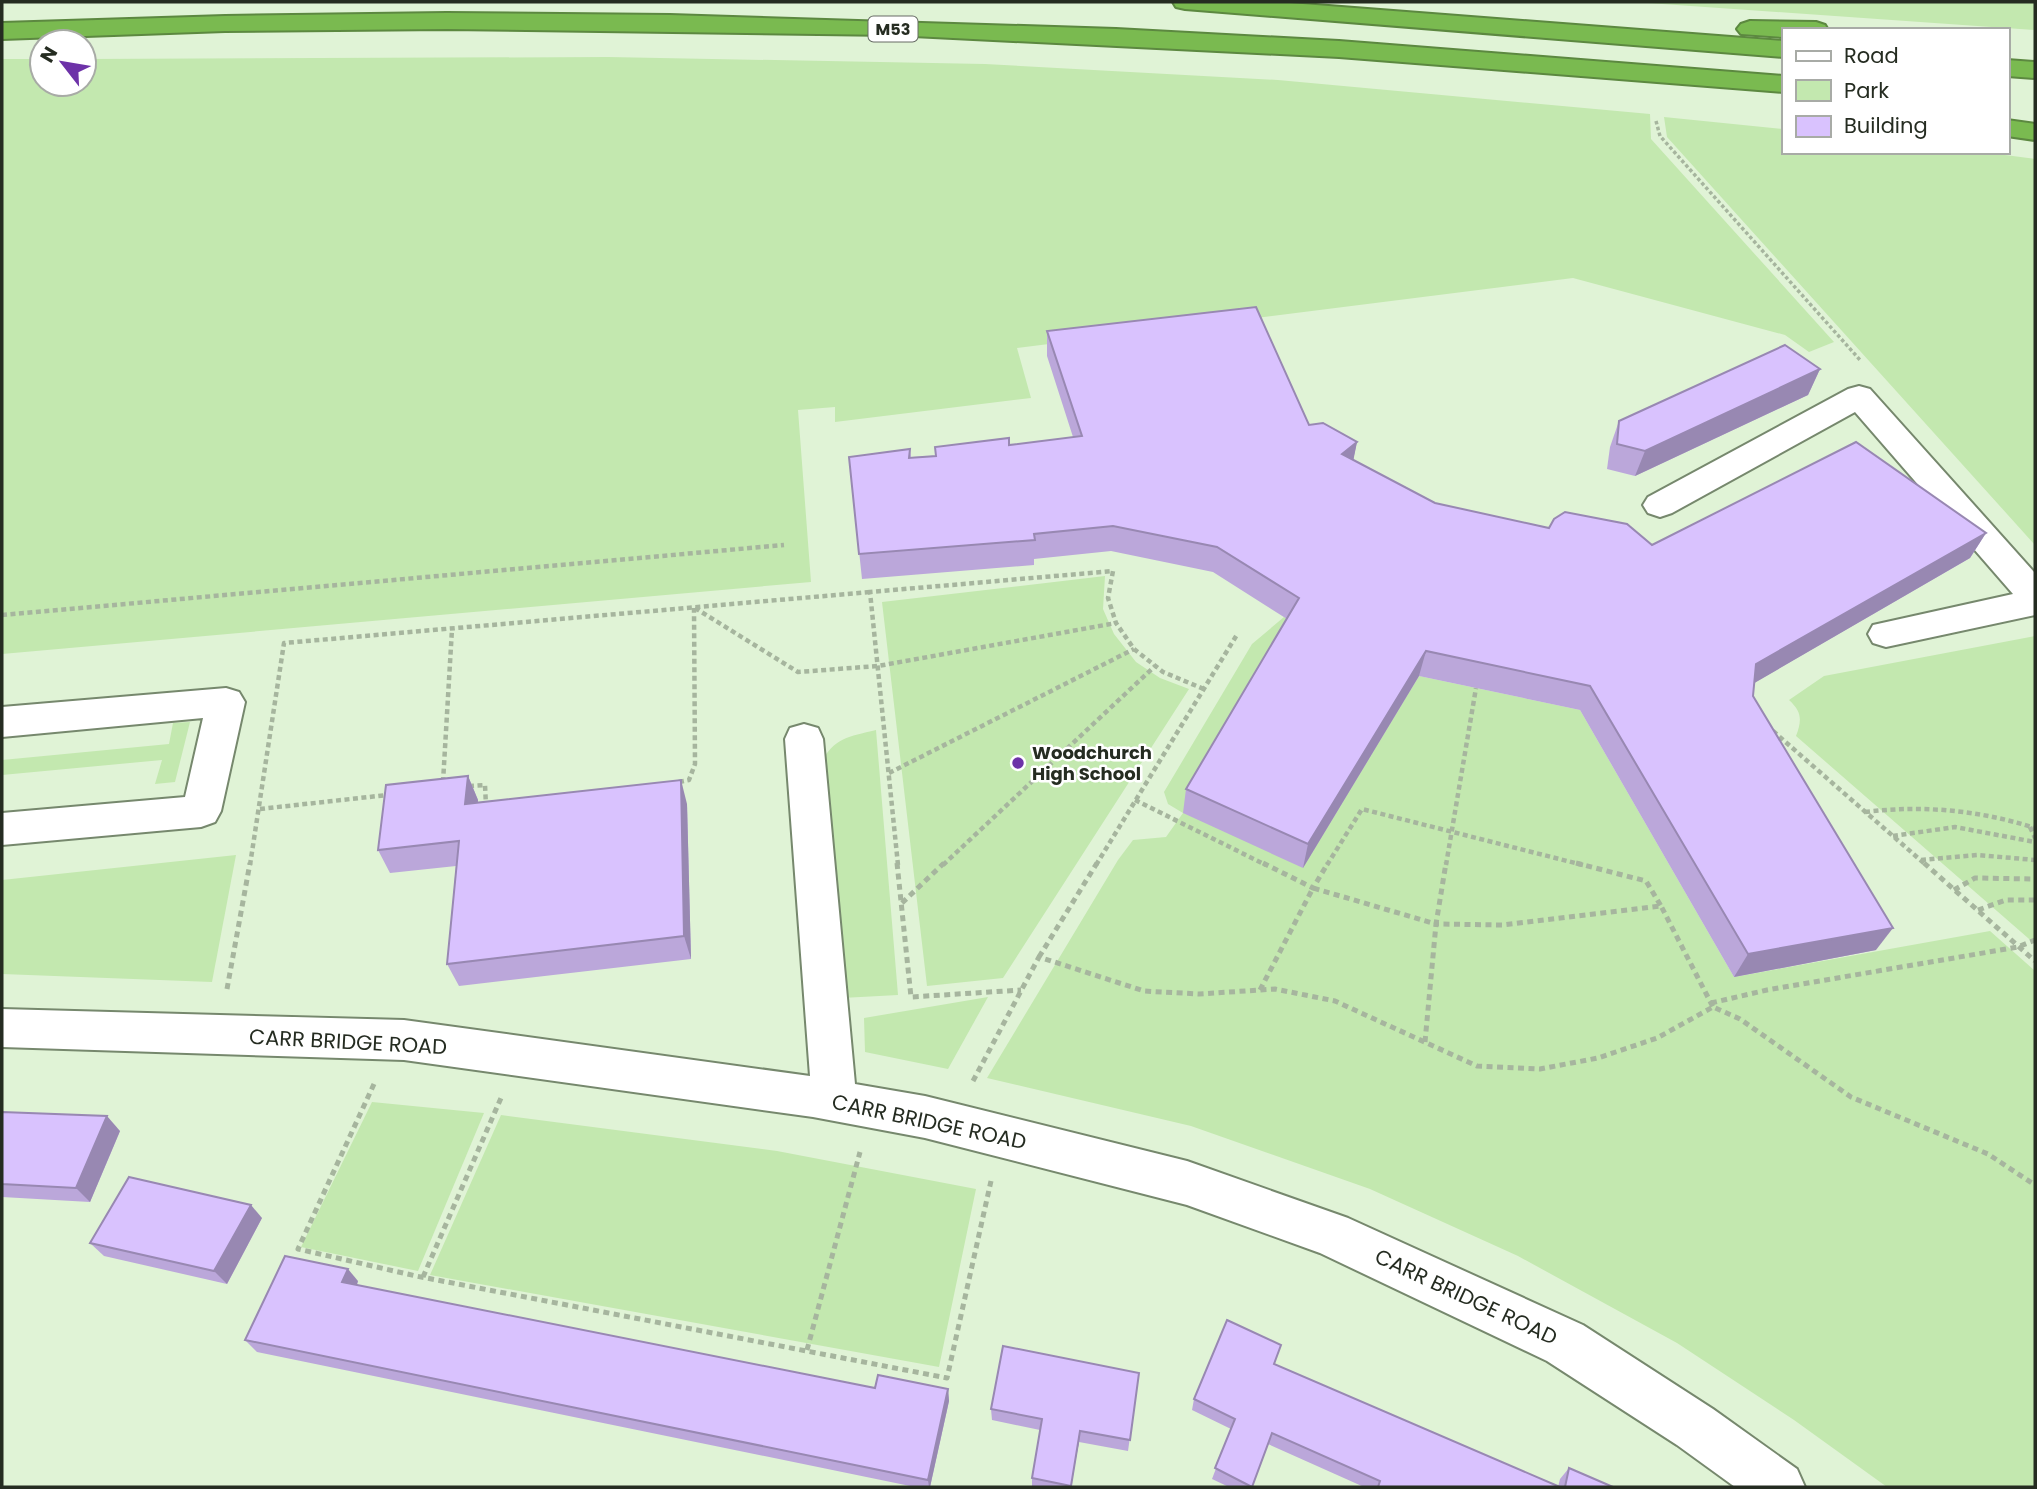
<svg xmlns="http://www.w3.org/2000/svg" width="2037" height="1489" font-family="Poppins,sans-serif">
<style>
.green{fill:#c3e8af}
.lines{fill:none;stroke-linecap:round;stroke-linejoin:round}
.minor-casing{stroke:#76886d;stroke-width:4}
.highway-casing{stroke:#5c8840;stroke-width:4}
.path-far2{stroke:#a6b59e;stroke-width:3.5;stroke-dasharray:3.5 2.5;stroke-linecap:butt}
.path-far1{stroke:#a6b59e;stroke-width:4.5;stroke-dasharray:5 3.5;stroke-linecap:butt}
.path{stroke:#a6b59e;stroke-width:5;stroke-dasharray:6 4.5;stroke-linecap:butt}
.minor{fill:#fff;fill-rule:evenodd}
.highway{fill:#7aba50;fill-rule:evenodd}
.wall{fill:#bba7da}
.shaded-wall{fill:#9888b2}
.building{fill:#d9c2fe;stroke:#9888b2;stroke-width:2}
.poi-dot{fill:#6d32a8;stroke:#fff;stroke-width:2.5}
.labels{text-anchor:middle;stroke-width:5;stroke-linejoin:round;paint-order:stroke}
.shield{fill:#fff;stroke:#666b64;stroke-width:2}
.shield-label{font-size:16px;font-weight:bold;fill:#252c21}
.poi-label{font-size:18px;font-weight:bold;fill:#252c21;stroke:#fff;text-anchor:start}
.near-street-label{font-size:21px;fill:#252c21;stroke:#fff}
</style>
<rect width="100%" height="100%" fill="#e0f3d6"/>
<g class="green">
<path d="M1634,2H2035V30L1648,3Z"/>
<path d="M608,57L985,64L1278,80L1650,114L1651,139L1834,342L1809,352L1785,335L1573,278L1017,348L1031,398L835,422V407L798,410L811,582L2,654V59H42V84H84V59Z"/>
<path d="M1664,117L1783,129V152H1982L2035,159V545L1667,137Z"/>
<path d="M1105,576L1103,609L1114,634L1136,662L1160,678L1189,689L1003,978L927,986L882,602Z"/>
<path d="M1284,617L1295,623L1302,867L1419,676L1580,710L1734,977L1990,931L2035,971V1487H1887L1794,1420L1677,1343L1518,1256L1370,1189L1191,1126L987,1078L1118,860L1133,840L1166,837L1183,813L1168,804L1164,792L1252,644Z"/>
<path d="M2035,636V944L1796,736C1802,720 1802,712 1789,700L1824,676Z"/>
<path d="M190,722L175,782L155,784L162,760L2,775V760L169,744L173,723Z"/>
<path d="M876,730L898,995L842,998L820,764C835,737 848,737 876,730Z"/>
<path d="M236,855L212,982L2,974V880Z"/>
<path d="M988,997L948,1069L865,1052L864,1018Z"/>
<path d="M372,1102L484,1113L418,1271L301,1247Z"/>
<path d="M501,1115L777,1151L976,1189L939,1367L430,1275Z"/>
</g>
<g class="lines">
<defs>
<g id="minor">
<path d="M1859,386L1870,389L2035,573V615L1886,647L1873,643L1868,634L1873,625L2013,594L1855,412L1672,513L1660,517L1648,513L1643,505L1648,497L1848,389Z"/>
<path d="M226,688L239,692L245,702L221,811L215,822L201,827L2,845V813L185,797L203,718L2,737V707Z"/>
<path d="M804,724L818,728L823,739L855,1084L925,1096L1187,1161L1348,1218L1583,1325L1713,1409L1797,1469L1805,1487H1735L1677,1445L1547,1361L1320,1253L1187,1205L925,1138L813,1117L404,1060L2,1047V1009L404,1020L810,1076L785,739L790,728Z"/>
</g>
<g id="highway">
<path d="M1173,2H1277L1783,41V57L1185,9L1176,7Z"/>
<path d="M447,13L670,15L1116,29L1339,41L1783,76V92L1339,57L893,35L447,29L225,31L2,39V23L225,16Z"/>
<path d="M1750,21L1816,22L1825,25L1828,30H1783V37L1741,34L1737,29L1741,24Z"/>
<path d="M2007,60L2035,62V78L2007,76Z"/>
<path d="M2007,120L2035,124V140L2007,136Z"/>
</g>
</defs>
<use href="#minor" class="minor-casing"/>
<use href="#highway" class="highway-casing"/>
<path class="path-far2" d="M1656,121L1660,136L1860,360"/>
<g class="path-far1">
<path d="M695,608L798,672L878,666L1116,623"/>
<path d="M2,615L784,545"/>
<path d="M1773,731L1926,865"/>
<path d="M889,773L1134,649"/>
<path d="M443,782L452,629"/>
<path d="M679,782L689,780L695,764L694,608"/>
<path d="M469,786L485,785L486,806"/>
<path d="M1135,800L1266,865"/>
<path d="M260,809L387,795"/>
<path d="M1865,812C1924,805 1978,810 2035,828"/>
<path d="M2030,827L2035,838"/>
<path d="M1893,836L1955,827L2035,842"/>
<path d="M1921,860L1978,855L2035,860"/>
<path d="M250,865L284,643L870,592"/>
<path d="M898,865L870,592L1113,571L1108,598L1116,623L1134,649L1163,672L1204,689"/>
<path d="M943,865L1155,666"/>
<path d="M1096,865L1238,633"/>
<path d="M1327,865L1362,809L1583,865"/>
<path d="M1446,865L1476,688"/>
</g>
<g class="path">
<path d="M897,863L911,997L1021,990"/>
<path d="M1263,863L1313,888L1328,863"/>
<path d="M1576,863L1646,881L1661,906"/>
<path d="M1924,863L2035,961"/>
<path d="M1954,890L1975,878L2035,879"/>
<path d="M902,903L944,863"/>
<path d="M1978,910L2006,900H2035"/>
<path d="M1039,957L1097,863"/>
<path d="M227,989L250,863"/>
<path d="M1260,990L1313,888L1436,924L1446,863"/>
<path d="M1711,1003L1767,990L2018,947L2035,940"/>
<path d="M1425,1042L1436,924L1502,925L1661,906L1713,1007"/>
<path d="M973,1081L1039,957L1144,991L1199,994L1275,989L1335,1001L1477,1066L1540,1069L1598,1058L1657,1038L1713,1007L1740,1019L1851,1097L1988,1154L2035,1185"/>
<path d="M374,1084L298,1249L416,1276L947,1378L991,1181"/>
<path d="M423,1277L501,1098"/>
<path d="M807,1350L860,1152"/>
</g>
<use href="#minor" class="minor"/>
<use href="#highway" class="highway"/>
</g>
<g class="wall">
<path d="M1047,331L1309,425L1357,442L1353,460L1435,503L1549,528L1652,545L1986,533L1970,558L1754,683L1753,696L1876,950L1734,977L1580,710L1419,676L1303,868L1183,813L1186,789L1287,619L1213,572L1111,551L1034,559V565L862,579L849,457L910,449L911,457L935,456V447L1009,445L1073,437L1047,356Z"/>
<path d="M1820,369L1808,395L1635,476L1607,469L1610,447L1619,421Z"/>
<path d="M468,776L478,800V802L687,804L691,959L459,986L447,964L456,866L390,873L378,850Z"/>
<path d="M2,1112L120,1131L90,1202L2,1197Z"/>
<path d="M262,1218L227,1284L104,1256L90,1243Z"/>
<path d="M358,1281L357,1285L875,1388L948,1389L949,1401L930,1487H915L257,1352L245,1340Z"/>
<path d="M1274,1364L1558,1487L1560,1479L1569,1468L1613,1487H1364L1268,1444L1252,1487H1229L1212,1479L1231,1429L1192,1410L1194,1399Z"/>
<path d="M1139,1373L1128,1451L1079,1442L1071,1487H1032V1478L1040,1430L992,1420L991,1409Z"/>
</g>
<g class="shaded-wall">
<path d="M1820,369L1808,395L1635,476L1645,451Z"/>
<path d="M1357,442L1352,467L1342,454Z"/>
<path d="M1986,533L1970,558L1744,689L1756,664Z"/>
<path d="M1426,651L1419,676L1303,868L1308,844Z"/>
<path d="M468,776L478,800L475,827L465,804Z"/>
<path d="M681,780L687,804L691,959L684,936Z"/>
<path d="M1893,928L1876,950L1734,977L1748,954Z"/>
<path d="M107,1116L120,1131L90,1202L76,1188Z"/>
<path d="M251,1205L262,1218L227,1284L214,1271Z"/>
<path d="M348,1269L358,1281L353,1295L342,1282Z"/>
<path d="M948,1389L949,1401L930,1487H929L928,1480Z"/>
<path d="M1080,1431L1079,1442L1070,1487Z"/>
</g>
<g class="building">
<path d="M1256,307L1309,425L1323,423L1357,442L1342,454L1435,503L1549,528L1554,519L1565,512L1627,524L1652,545L1856,442L1986,533L1756,664L1753,696L1893,928L1748,954L1590,686L1426,651L1308,844L1186,789L1299,598L1217,547L1113,526L1034,534L1035,540L859,554L849,457L910,449L909,458L936,456L935,447L1009,438V445L1082,436L1047,331Z"/>
<path d="M1785,345L1820,369L1645,451L1617,444L1619,421Z"/>
<path d="M468,776L465,804L681,780L684,936L447,964L459,841L378,850L386,785Z"/>
<path d="M2,1112L107,1116L76,1188L2,1184Z"/>
<path d="M129,1177L251,1205L214,1271L90,1243Z"/>
<path d="M285,1256L348,1269L342,1282L875,1388L878,1375L948,1389L928,1480L245,1340Z"/>
<path d="M1227,1320L1281,1345L1274,1364L1560,1487H1378L1380,1481L1272,1433L1252,1487L1215,1468L1235,1419L1194,1399Z"/>
<path d="M1003,1346L1139,1373L1130,1440L1080,1431L1071,1486L1032,1478L1042,1419L991,1409Z"/>
<path d="M1569,1468L1613,1487H1565Z"/>
</g>
<circle class="poi-dot" cx="1018" cy="763" r="7"/>
<g class="labels">
<rect class="shield" x="868.5" y="16.5" width="49" height="25" rx="5"/>
<g class="shield-label">
<text x="893" y="35">M53</text>
</g>
<g class="poi-label">
<text x="1032" y="759">Woodchurch<tspan x="1032" dy="21">High School</tspan></text>
</g>
<g class="near-street-label">
<text transform="translate(348 1042) rotate(3)" y="7">CARR BRIDGE ROAD</text>
<text transform="translate(929 1122) rotate(12)" y="7">CARR BRIDGE ROAD</text>
<text transform="translate(1466 1297) rotate(25)" y="7">CARR BRIDGE ROAD</text>
</g>
</g>
<rect width="2037" height="1489" fill="none" stroke="#252c21" stroke-width="7"/>
<rect x="1782" y="28" width="228" height="126" fill="#ffffff" stroke="#a8aba6" stroke-width="2"/>
<rect x="1796" y="51" width="35" height="10" fill="#ffffff" stroke="#a8aba6" stroke-width="2"/>
<text x="1844" y="63" font-size="21" fill="#252c21">Road</text>
<rect x="1796" y="80" width="35" height="21" fill="#c3e8af" stroke="#a8aba6" stroke-width="2"/>
<text x="1844" y="98" font-size="21" fill="#252c21">Park</text>
<rect x="1796" y="116" width="35" height="21" fill="#d9c2fe" stroke="#a8aba6" stroke-width="2"/>
<text x="1844" y="133" font-size="21" fill="#252c21">Building</text>
<g transform="translate(63 63) rotate(301)"><circle r="33" fill="#ffffff" stroke="#a8aba6" stroke-width="2"/>
<path d="M0-5L12 26L0 18L-12 26Z" fill="#6d32a8"/>
<text y="-10" font-size="19" font-weight="bold" text-anchor="middle" fill="#252c21">N</text>
</g>
</svg>
